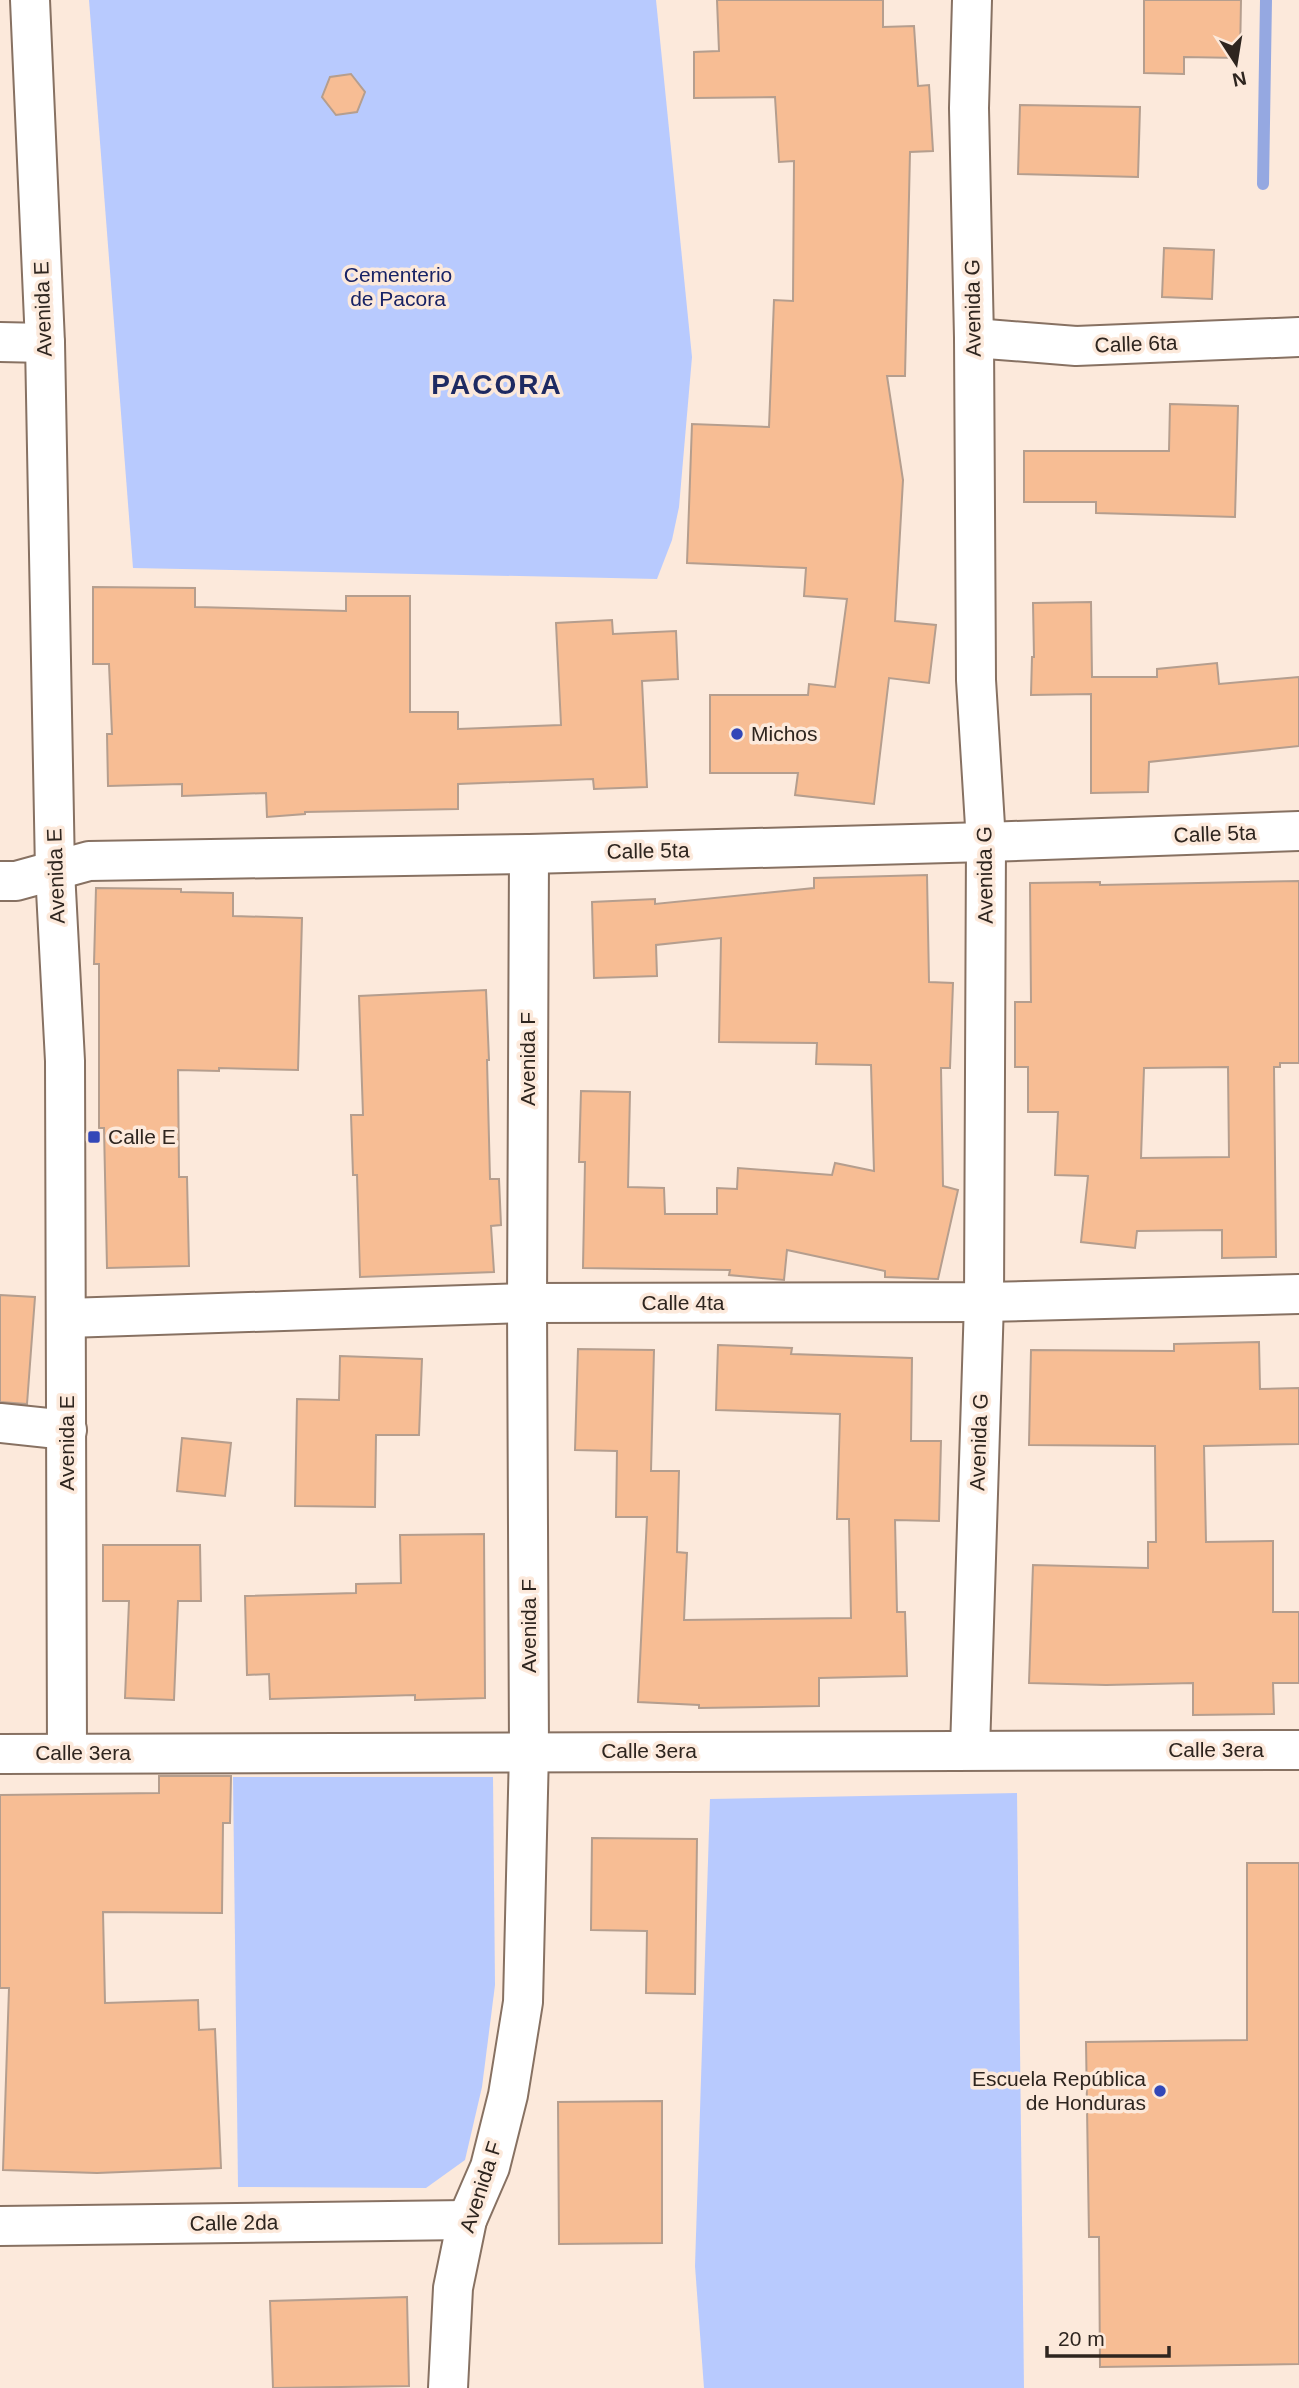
<svg xmlns="http://www.w3.org/2000/svg" width="1299" height="2388" font-family="Arial,sans-serif">
<style>
.green{fill:#b8cafe}
.lines{fill:none;stroke-linecap:round;stroke-linejoin:round}
.stream{stroke:#95a8e1;stroke-width:12}
.building{fill:#f7bd94;stroke:#b59e8e;stroke-width:2;fill-rule:evenodd}
.minor-casing{stroke:#877162;stroke-width:42}
.minor{stroke:#fff;stroke-width:38}
.poi-dot{fill:#3347b8;stroke:#fce9db;stroke-width:2.5}
.labels{text-anchor:middle;stroke-width:7;stroke-linejoin:round;paint-order:stroke}
.park-label{font-size:21px;fill:#182365;stroke:#fce9db}
.street-label{font-size:21px;fill:#2e251f;stroke:#fce9db}
.poi-label{font-size:21px;fill:#2e251f;stroke:#fce9db;text-anchor:start}
.district-label{font-size:28px;font-weight:bold;letter-spacing:2px;fill:#1e2a62;stroke:#fce9db}
</style>
<rect width="100%" height="100%" fill="#fce9db"/>
<g class="green">
<path d="M89,0H656L692,357L679,507L672,540L657,579L133,568Z"/>
<path d="M233,1777H493L495,1985L482,2087L465,2160L426,2188L238,2187Z"/>
<path d="M1017,1793L1024,2388H704L695,2266L710,1799Z"/>
</g>
<g class="lines">
<path class="stream" d="M1263,184L1266,0"/>
</g>
<g class="building">
<path d="M717,0H883V27L914,26L918,86L929,85L933,151L910,152L905,376H887L903,480L895,621L936,625L929,683L889,678L874,804L795,795L798,773H710V695H808L809,684L835,687L847,599L804,596L806,568L687,563L692,424L769,427L774,300L793,301L794,161L779,162L775,97L694,98V52L719,51Z"/>
<path d="M1144,0H1241L1240,58L1184,57V74L1144,73Z"/>
<path d="M351,74L365,92L357,112L336,115L322,97L330,77Z"/>
<path d="M1020,105L1140,107L1138,177L1018,174Z"/>
<path d="M1164,248L1214,250L1212,299L1162,297Z"/>
<path d="M1170,404L1238,406L1235,517L1096,513V502H1024V451H1169Z"/>
<path d="M93,587L195,588V607L346,611V596H410V712H458V729L561,725L556,623L612,620L613,634L676,631L678,679L642,681L647,787L594,789L593,779L458,784V809L305,812V814L267,817L266,793L182,796V784L108,786L107,734H112L109,664H93Z"/>
<path d="M1091,602L1092,677H1157V669L1217,663L1219,684L1299,677V746L1149,762L1148,792L1091,793V694L1031,695L1032,657H1034L1033,603Z"/>
<path d="M927,875L929,982L953,983L950,1068H941L943,1186L958,1190L938,1279L885,1277V1271L787,1250L784,1280L729,1275L730,1270L583,1268L585,1162H579L581,1091L630,1092L628,1187L664,1188L665,1214H717V1188L737,1189L738,1168L832,1175L835,1163L874,1171L871,1065L816,1064L817,1043L719,1042L721,938L656,945L657,976L594,978L592,902L655,899V904L814,888V878Z"/>
<path d="M1299,881V1063H1280V1067H1274L1276,1257L1222,1258V1230L1137,1231L1135,1248L1081,1242L1088,1176L1055,1175L1058,1112H1028V1067H1015V1002H1031L1030,883L1100,882V885ZM1228,1067L1229,1157L1141,1158L1144,1068Z"/>
<path d="M96,888L181,889V892L233,893V916L302,918L298,1070L219,1068V1071L178,1070L179,1177H187L189,1266L107,1268L104,1128H99V964H94Z"/>
<path d="M486,990L489,1060H487L490,1179H499L501,1225L491,1226L494,1272L360,1277L357,1175H353L351,1115H363L359,996Z"/>
<path d="M0,1295L35,1297L27,1404L0,1402Z"/>
<path d="M1259,1342L1260,1389L1299,1388V1444L1204,1446L1206,1542L1273,1541V1612H1299V1683H1273L1274,1714L1193,1715V1683L1106,1685L1029,1683L1033,1565L1148,1568V1542H1156L1155,1446L1029,1445L1031,1350L1174,1351V1344Z"/>
<path d="M718,1345L792,1348L791,1354L912,1358L911,1441H941L939,1521L895,1520L897,1612H905L907,1676L819,1678V1706L699,1708V1705L638,1702L647,1517H616L617,1451L575,1450L578,1349L654,1350L651,1471H679L677,1552L687,1553L684,1620L851,1618L849,1519H837L840,1414L716,1410Z"/>
<path d="M340,1356L422,1359L419,1435H376L375,1507L295,1506L297,1399L339,1400Z"/>
<path d="M182,1438L231,1443L225,1496L177,1491Z"/>
<path d="M484,1534L485,1698L415,1700V1695L270,1699L269,1674L247,1675L245,1596L356,1593V1584L401,1583L400,1535Z"/>
<path d="M103,1545H200L201,1601H178L174,1700L125,1698L129,1601H103Z"/>
<path d="M159,1776H231L230,1823H223L222,1913L103,1912L105,2003L198,2000L199,2030L215,2029L221,2168L97,2173L3,2170L9,1988H0V1795L159,1793Z"/>
<path d="M592,1838L697,1839L695,1994L646,1993L647,1931L591,1930Z"/>
<path d="M1247,1863H1299V2364L1100,2367L1099,2237H1089L1086,2042L1247,2040Z"/>
<path d="M662,2101V2243L559,2244L558,2102Z"/>
<path d="M407,2297L409,2386L273,2388L270,2301Z"/>
</g>
<g class="lines">
<defs>
<g id="minor">
<path d="M30,0L45,343L55,871L65,1061L67,1753"/>
<path d="M974,338L1076,346L1299,337"/>
<path d="M0,342L45,343"/>
<path d="M0,881H16L89,861L529,854L986,842L1299,831"/>
<path d="M67,1318L527,1303L984,1302L1299,1294"/>
<path d="M0,1423L67,1430"/>
<path d="M970,1750L984,1302L986,842L976,680L974,338L969,108L972,0"/>
<path d="M0,1754L1299,1750"/>
<path d="M0,2226L467,2220"/>
<path d="M448,2388L453,2288L467,2220L490,2167L508,2095L523,2002L529,1751L527,1303L529,854"/>
</g>
</defs>
<use href="#minor" class="minor-casing"/>
<use href="#minor" class="minor"/>
</g>
<g class="poi-dot">
<circle cx="737" cy="734" r="7"/>
<rect x="87" y="1130" width="14" height="14" rx="3.5"/>
<circle cx="1160" cy="2091" r="7"/>
</g>
<g class="labels">
<g class="park-label">
<text x="398" y="282">Cementerio<tspan x="398" dy="24">de Pacora</tspan></text>
</g>
<g class="street-label">
<text transform="translate(973 308) rotate(-91)" y="7">Avenida G</text>
<text transform="translate(43 309) rotate(-92)" y="7">Avenida E</text>
<text transform="translate(1136 344) rotate(-2)" y="7">Calle 6ta</text>
<text transform="translate(1215 834) rotate(-2)" y="7">Calle 5ta</text>
<text transform="translate(648 851) rotate(-1)" y="7">Calle 5ta</text>
<text transform="translate(985 875) rotate(-91)" y="7">Avenida G</text>
<text transform="translate(56 876) rotate(-92)" y="7">Avenida E</text>
<text transform="translate(528 1059) rotate(-90)" y="7">Avenida F</text>
<text x="683" y="1310">Calle 4ta</text>
<text transform="translate(979 1442) rotate(-88)" y="7">Avenida G</text>
<text transform="translate(67 1443) rotate(-90)" y="7">Avenida E</text>
<text transform="translate(529 1626) rotate(-90)" y="7">Avenida F</text>
<text x="1216" y="1757">Calle 3era</text>
<text x="649" y="1758">Calle 3era</text>
<text x="83" y="1760">Calle 3era</text>
<text transform="translate(481 2187) rotate(-72)" y="7">Avenida F</text>
<text transform="translate(234 2223) rotate(-1)" y="7">Calle 2da</text>
</g>
<g class="poi-label">
<text x="751" y="741">Michos</text>
<text x="108" y="1144">Calle E</text>
<text x="1146" y="2086" text-anchor="end">Escuela República<tspan x="1146" dy="24">de Honduras</tspan></text>
</g>
<g class="district-label">
<text x="497" y="394">PACORA</text>
</g>
</g>
<g transform="translate(1236 63) rotate(168)" stroke="#fce9db" stroke-width="5" paint-order="stroke">
<path d="M0-5L12 26L0 18L-12 26Z" fill="#2e251f"/>
<text y="-10" font-size="19" font-weight="bold" text-anchor="middle" fill="#2e251f">N</text>
</g>
<path d="M1047 2346v10h122v-10" fill="none" stroke="#2e251f" stroke-width="3.5"/>
<text x="1058" y="2346" font-size="21" fill="#2e251f" stroke="#fce9db" stroke-width="5" paint-order="stroke">20 m</text>
</svg>
